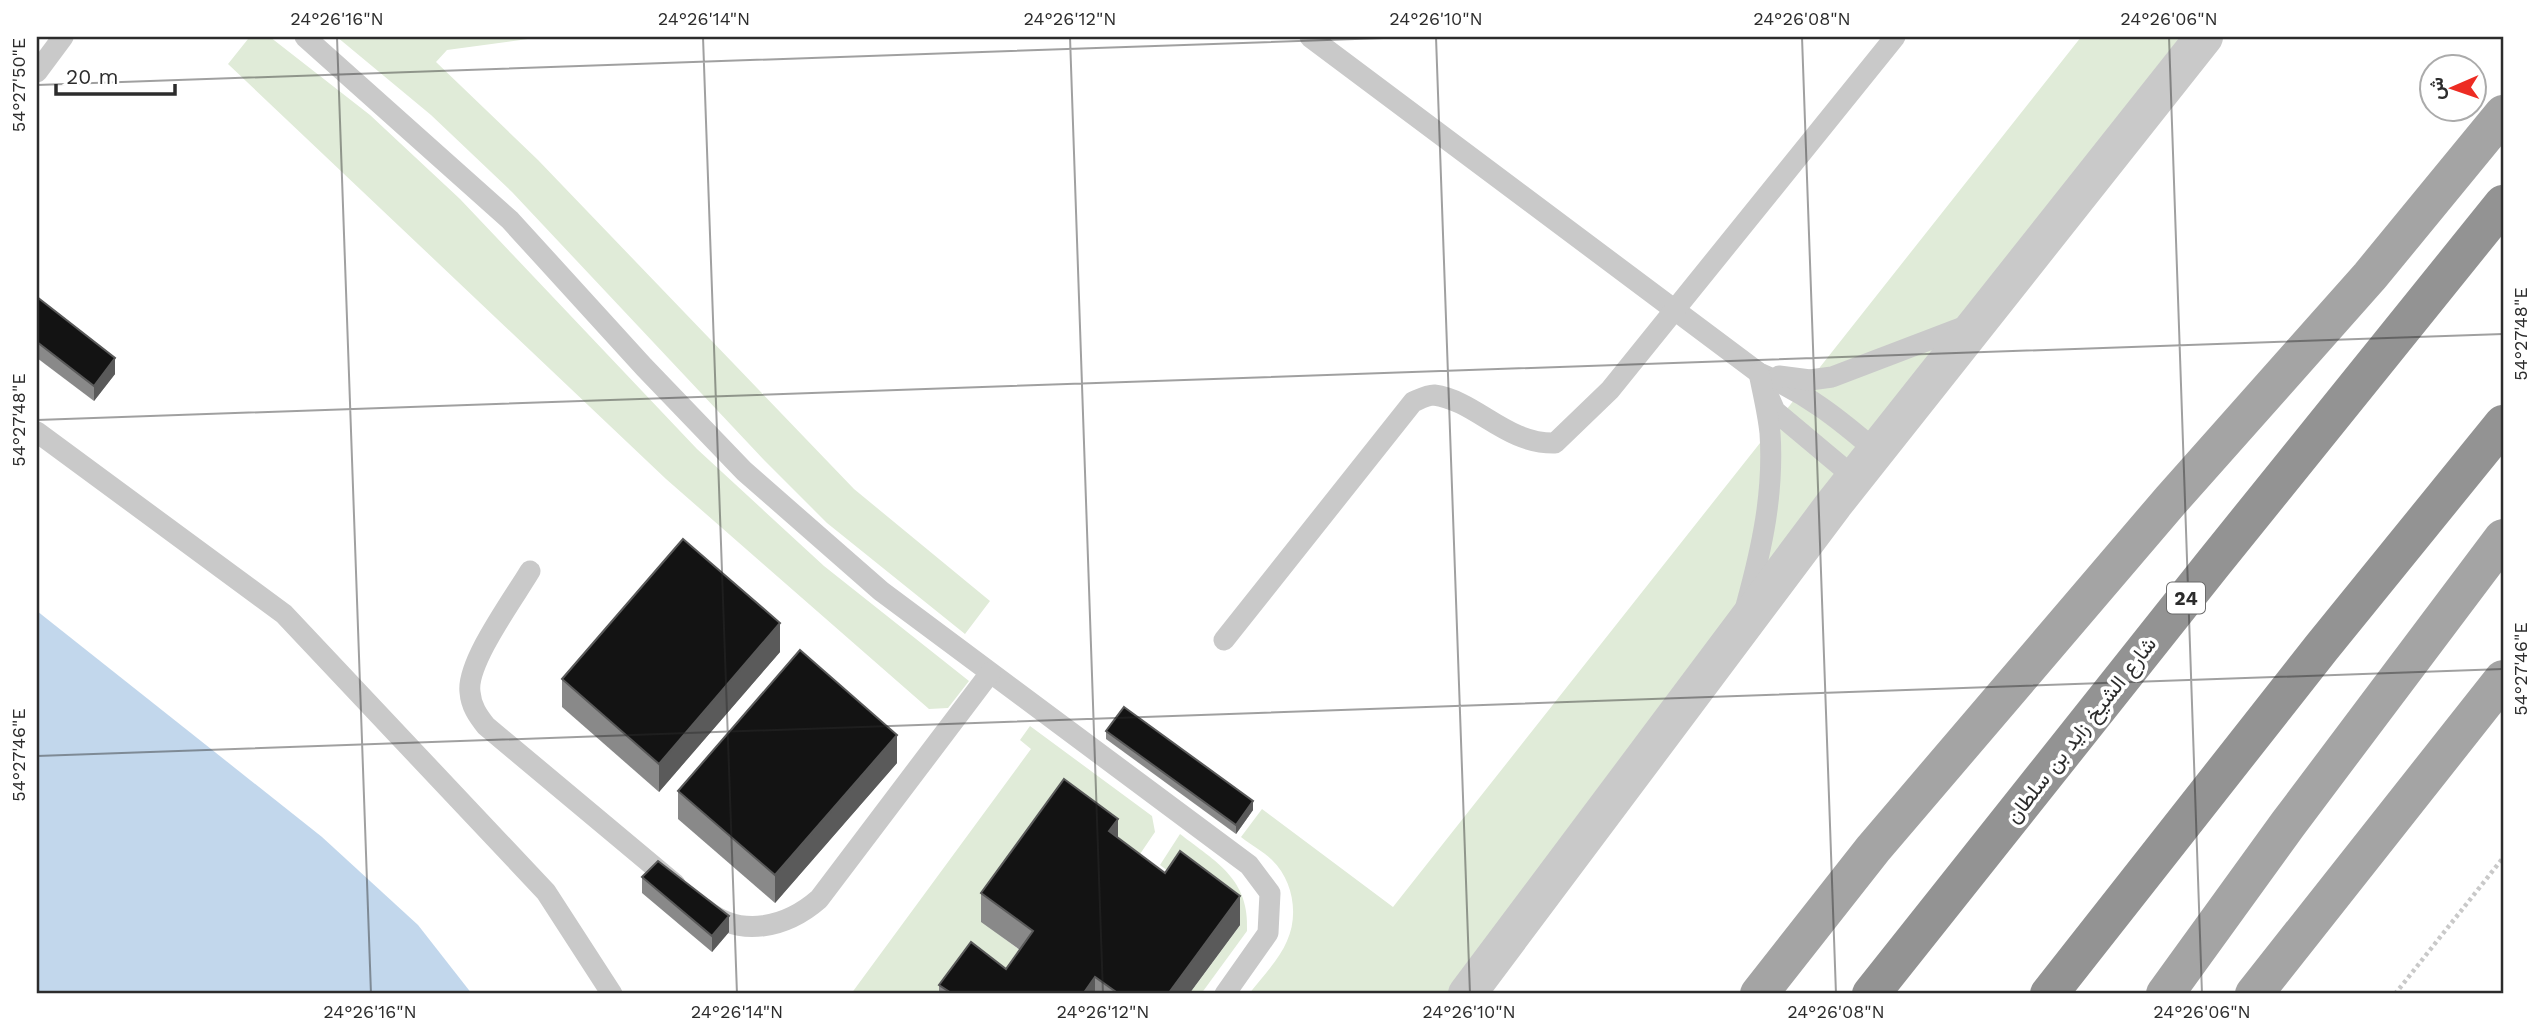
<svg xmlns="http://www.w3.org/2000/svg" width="2540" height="1031" font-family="'Work Sans',Vazirmatn,sans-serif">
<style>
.green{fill:#e0ebd8}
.water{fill:#c2d7ec}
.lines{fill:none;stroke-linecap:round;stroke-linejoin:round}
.path{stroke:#c9c9c9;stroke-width:4.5;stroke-dasharray:3.5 3.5;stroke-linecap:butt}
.lane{stroke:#c9c9c9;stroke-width:21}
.street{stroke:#c9c9c9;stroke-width:38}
.primary{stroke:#a4a4a4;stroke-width:38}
.highway{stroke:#939393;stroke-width:38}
.wall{fill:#898989}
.shaded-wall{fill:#5a5a5a}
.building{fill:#131313;stroke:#5a5a5a;stroke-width:2}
.ticks{fill:none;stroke:#2c2c2c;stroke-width:2;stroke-opacity:0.45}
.labels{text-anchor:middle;stroke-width:7;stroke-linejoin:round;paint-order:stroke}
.shield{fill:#fff;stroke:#6b6b6b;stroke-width:2}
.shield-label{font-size:19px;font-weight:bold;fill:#2c2c2c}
.street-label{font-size:21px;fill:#2c2c2c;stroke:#fff}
.neatline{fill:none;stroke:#2c2c2c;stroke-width:2.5}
.ticks-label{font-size:18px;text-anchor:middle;fill:#2c2c2c}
</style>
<rect width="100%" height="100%" fill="#fff"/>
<g class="green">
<path d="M254,37H270L370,115L460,199L697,449L824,566L969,681L948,708L929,709L666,479L228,64L248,39Z"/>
<path d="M337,37H542L447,50L436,62L538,160L854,489L990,601L965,634L827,523L764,460L512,192L431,115Z"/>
<path d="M2081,37H2195L1447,994H1249C1261,978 1279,960 1287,941C1299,915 1293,880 1272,860C1263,851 1251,845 1241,837L1262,809L1393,907Z"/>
<path d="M1030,726L1152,816L1155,832L1140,854L981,921L1033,960L953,994H851L1031,749L1020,740Z"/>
<path d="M1180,834C1216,862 1250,879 1247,931L1201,994H1189L1240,925L1160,865Z"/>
</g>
<path class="water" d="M37,611L322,837L418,925L472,994H37Z"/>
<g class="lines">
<path class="path" d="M2395,994L2503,858"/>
<g class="lane">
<path d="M305,37L510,220L644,367L744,471L881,591L1249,865L1270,893L1268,933L1225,994"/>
<path d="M1310,37L1759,373C1806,393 1838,418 1876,451"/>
<path d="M37,72L63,37"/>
<path d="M1779,376L1810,380L1832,377L1971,324"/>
<path d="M1768,395L1775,411L1855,478"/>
<path d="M37,432L284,614L546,892L612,994"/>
<path d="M530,571C514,598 466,663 470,692C471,706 478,716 486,726L675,884"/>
<path d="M1746,606C1762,548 1774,493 1770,433C1768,413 1763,393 1759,373"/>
<path d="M1224,640L1413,402C1420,399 1427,395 1434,395C1477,401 1505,444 1555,443L1610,390L1895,37"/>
<path d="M705,909C741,939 787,927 819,899L990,673"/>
</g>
<path class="street" d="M1467,994L1834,504L2204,37"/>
<g class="primary">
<path d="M1759,994L1873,849L2171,500L2370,276L2503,114"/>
<path d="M2165,994L2288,824L2503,538"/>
<path d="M2254,994L2503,679"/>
</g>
<g class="highway">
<path d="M1871,994L2212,565L2503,204"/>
<path d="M2049,994L2322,647L2503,424"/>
</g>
</g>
<g class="wall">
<path d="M37,297L115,374L94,401L37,358Z"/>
<path d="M780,652L659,792L562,707V679Z"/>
<path d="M1106,731L1253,810L1236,834L1106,739Z"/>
<path d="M897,763L775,903L678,819V791Z"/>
<path d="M1118,838L1165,873L1240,925L1189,994H939V985L1006,969L1020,950L981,922V893Z"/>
<path d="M642,877L729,932L712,952L642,893Z"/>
</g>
<g class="shaded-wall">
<path d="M115,358V374L94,401V386Z"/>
<path d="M780,623V652L659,792V764Z"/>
<path d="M897,735V763L775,903V875Z"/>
<path d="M1253,801V810L1236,834V825Z"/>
<path d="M1118,819V847L1109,831Z"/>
<path d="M1240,896V925L1189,994H1168Z"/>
<path d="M729,916V932L712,952V936Z"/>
<path d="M1095,977V994H1083Z"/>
</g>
<g class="building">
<path d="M37,297L115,358L94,386L37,342Z"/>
<path d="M683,539L780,623L659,764L562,679Z"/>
<path d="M800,650L897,735L775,875L678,791Z"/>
<path d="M1124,707L1253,801L1236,825L1106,731Z"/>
<path d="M1064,779L1118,819L1109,831L1165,873L1180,851L1240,896L1168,994H1119L1095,977L1083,994H950L951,993L939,985L971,942L1006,969L1033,931L981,893Z"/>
<path d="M658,861L729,916L712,936L642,877Z"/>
</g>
<path class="ticks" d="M337,37L371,994M703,37L737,994M1070,37L1103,994M1436,37L1470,994M1802,37L1836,994M2169,37L2202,994M37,85L1412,37M37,420L2503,334M37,756L2503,669"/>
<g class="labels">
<rect class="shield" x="2167" y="582.5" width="38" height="31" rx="5"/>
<g class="shield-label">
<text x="2186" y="605">24</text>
</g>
<g class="street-label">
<text transform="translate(2081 730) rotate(-52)" y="7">شارع الشيخ زايد بن سلطان</text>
</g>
</g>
<rect width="2540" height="1031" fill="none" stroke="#ffffff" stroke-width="77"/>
<g transform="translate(2453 88) rotate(268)"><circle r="33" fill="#ffffff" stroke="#ababab" stroke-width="2"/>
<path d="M0-5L12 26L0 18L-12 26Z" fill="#ed2c23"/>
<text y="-10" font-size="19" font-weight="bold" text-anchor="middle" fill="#2c2c2c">ش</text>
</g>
<path d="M56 84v10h119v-10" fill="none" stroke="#2c2c2c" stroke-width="3.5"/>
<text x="66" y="84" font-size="21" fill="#2c2c2c" stroke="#ffffff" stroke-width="5" paint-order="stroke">20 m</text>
<rect x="38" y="38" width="2464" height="954" class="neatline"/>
<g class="ticks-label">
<text x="337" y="25">24°26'16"N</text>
<text x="704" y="25">24°26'14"N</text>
<text x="1070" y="25">24°26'12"N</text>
<text x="1436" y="25">24°26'10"N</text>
<text x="1802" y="25">24°26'08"N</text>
<text x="2169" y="25">24°26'06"N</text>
<text transform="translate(19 85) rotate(-90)" y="6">54°27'50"E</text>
<text transform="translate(2521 334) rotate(-90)" y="6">54°27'48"E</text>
<text transform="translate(19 420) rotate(-90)" y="6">54°27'48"E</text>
<text transform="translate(2521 669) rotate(-90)" y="6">54°27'46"E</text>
<text transform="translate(19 755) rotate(-90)" y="6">54°27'46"E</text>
<text x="370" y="1018">24°26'16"N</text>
<text x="737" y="1018">24°26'14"N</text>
<text x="1103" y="1018">24°26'12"N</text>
<text x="1469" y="1018">24°26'10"N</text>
<text x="1836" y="1018">24°26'08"N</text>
<text x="2202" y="1018">24°26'06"N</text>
</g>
</svg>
